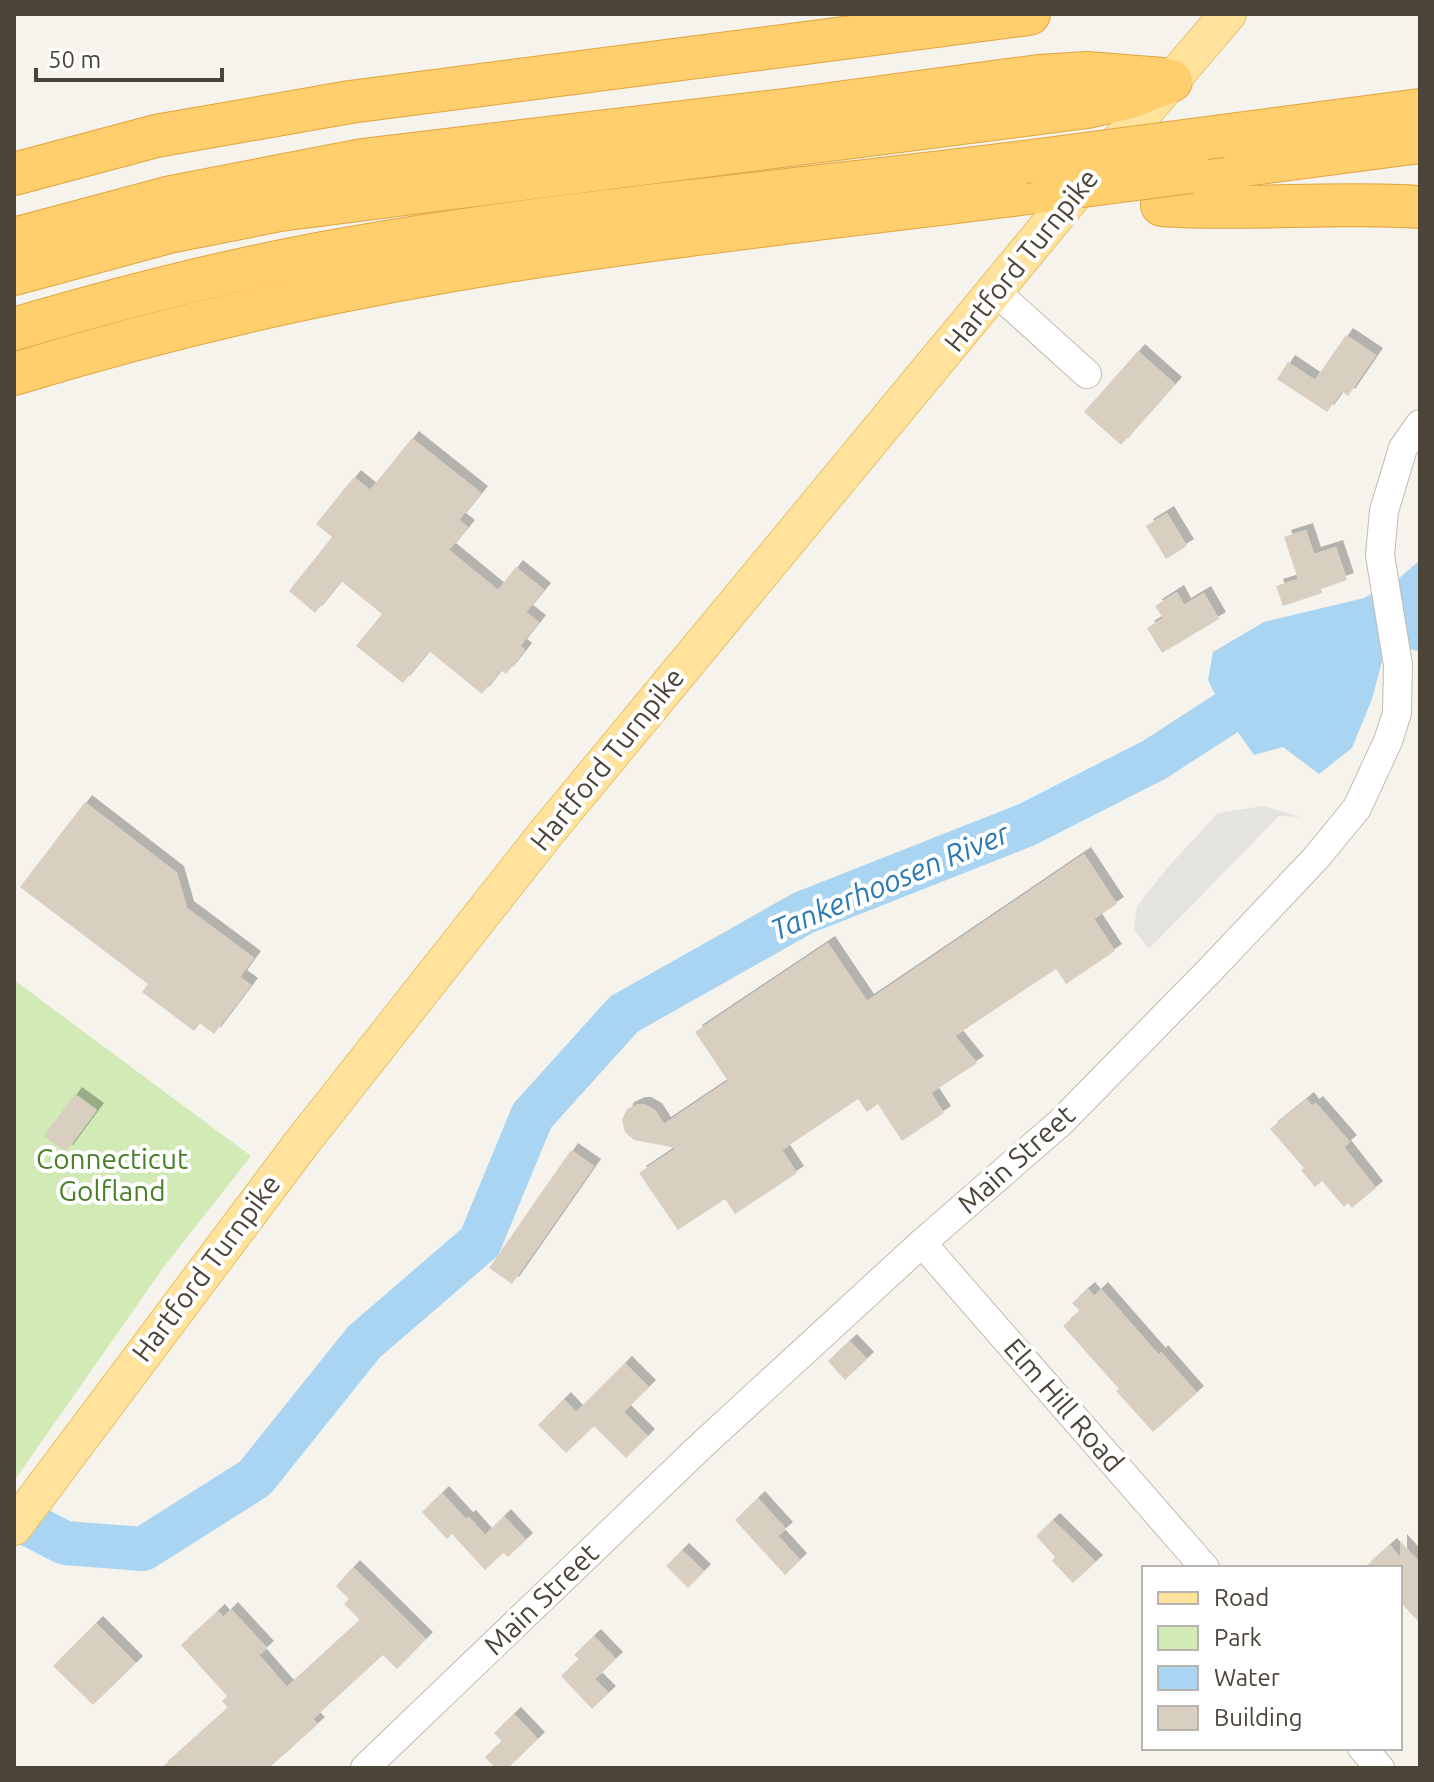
<svg xmlns="http://www.w3.org/2000/svg" width="1434" height="1782" font-family="Ubuntu,sans-serif">
<style>
.green{fill:#d2eab5}
.parking{fill:#e5e3e0}
.water{fill:#a9d4f2}
.lines{fill:none;stroke-linecap:round;stroke-linejoin:round}
.river{stroke:#a9d4f2;stroke-width:44}
.building{fill:#d8cfc1;filter:url(#shadow)}
.minor-casing{stroke:#c2bbae;stroke-width:30}
.major-casing{stroke:#e6c16a;stroke-width:38}
.highway-casing{stroke:#e0a43c;stroke-width:44}
.minor{stroke:#fff;stroke-width:28}
.major{stroke:#ffe39c;stroke-width:36}
.highway{stroke:#ffcf6e;stroke-width:42}
.highway-bridge-casing{stroke:#e0a43c;stroke-width:44;stroke-linecap:butt}
.highway-bridge{stroke:#ffcf6e;stroke-width:42}
.labels{text-anchor:middle;stroke-width:8;stroke-linejoin:round;paint-order:stroke}
.street-label{font-size:28px;fill:#4b4439;stroke:#fff}
.park-label{font-size:28px;fill:#4a7f2a;stroke:#fff}
.water-label{font-size:30px;font-style:italic;fill:#2e7ab2;stroke:#fff}
</style>
<defs>
<filter id="shadow"><feDropShadow dx="7" dy="-7" stdDeviation="0" flood-color="#0004"/></filter>
</defs>
<rect width="100%" height="100%" fill="#f6f3ec"/>
<path class="green" d="M14,980L251,1156L163,1268L14,1481Z"/>
<path class="parking" d="M1263,806L1301,817L1279,816L1149,949L1134,930L1137,906L1168,867L1218,813Z"/>
<path class="water" d="M1420,560V652L1410,649L1383,658L1372,699L1352,748L1319,774L1283,747L1254,755L1225,714L1208,680L1213,652L1264,622L1364,598L1397,580Z"/>
<g class="lines">
<path class="river" d="M14,1517L65,1543L143,1549L255,1478L364,1342L480,1242L532,1116L624,1014L803,913L1026,825L1154,760L1225,714L1278,686"/>
</g>
<g class="building">
<path d="M1346,335L1376,355L1348,396L1342,391L1327,412L1277,379L1288,362L1315,380Z"/>
<path d="M1138,351L1175,384L1121,445L1084,412Z"/>
<path d="M412,438L481,493L459,520L468,527L449,550L498,590L516,567L544,590L526,612L539,622L520,646L525,650L506,674L501,670L482,694L429,651L403,683L356,646L382,614L341,581L315,613L289,591L332,537L316,524L354,477L370,490Z"/>
<path d="M1167,513L1187,546L1166,559L1146,526Z"/>
<path d="M1306,530L1314,554L1336,547L1347,580L1321,589L1322,593L1283,606L1276,586L1298,579L1284,537Z"/>
<path d="M1177,592L1184,605L1204,593L1219,619L1162,653L1147,628L1163,618L1155,606Z"/>
<path d="M85,802L177,873L187,908L254,958L240,977L251,985L214,1034L200,1023L194,1031L142,992L148,984L20,887Z"/>
<path d="M1084,854L1117,904L1094,919L1115,951L1066,984L1056,969L955,1036L977,1063L931,1093L944,1113L902,1141L878,1104L867,1112L858,1099L782,1150L797,1173L735,1214L725,1199L678,1230L639,1173L676,1148L634,1140L625,1132L622,1120L627,1109L638,1104H644L655,1110L664,1124L728,1081L695,1032L828,943L867,1001Z"/>
<path d="M75,1094L97,1110L66,1152L44,1136Z"/>
<path d="M1307,1099L1312,1106L1316,1103L1350,1142L1344,1147L1376,1188L1352,1208L1348,1203L1344,1207L1322,1181L1315,1187L1301,1170L1304,1168L1270,1129Z"/>
<path d="M571,1150L594,1166L512,1284L489,1268Z"/>
<path d="M1088,1289L1094,1296L1101,1289L1159,1355L1161,1352L1197,1393L1153,1432L1116,1391L1119,1389L1063,1326L1080,1311L1072,1303Z"/>
<path d="M850,1341L867,1359L845,1380L828,1361Z"/>
<path d="M625,1363L649,1387L624,1412L648,1436L626,1458L594,1426L566,1453L538,1425L564,1399L576,1412Z"/>
<path d="M442,1493L466,1519L469,1517L485,1535L504,1516L526,1540L508,1557L503,1553L485,1570L452,1534L447,1539L422,1512Z"/>
<path d="M758,1498L786,1529L778,1536L800,1560L785,1575L735,1520Z"/>
<path d="M1053,1520L1096,1562L1073,1583L1052,1561L1055,1557L1036,1536Z"/>
<path d="M1400,1541L1420,1563V1623L1400,1602V1568H1364L1390,1545L1400,1557Z"/>
<path d="M682,1550L704,1571L688,1588L666,1566Z"/>
<path d="M353,1567L426,1639L397,1669L383,1655L313,1719L318,1724L269,1768H161L228,1708L222,1701L227,1696L181,1645L218,1611L223,1617L231,1609L267,1648L259,1655L287,1687L360,1620L344,1604L349,1599L336,1586Z"/>
<path d="M96,1623L136,1663L93,1705L53,1666Z"/>
<path d="M594,1636L616,1659L595,1679L609,1693L592,1709L561,1676L579,1659L574,1655Z"/>
<path d="M514,1714L538,1739L508,1768H495L485,1757L502,1741L494,1733Z"/>
</g>
<g class="lines">
<defs>
<g id="minor">
<path d="M995,291L1087,374"/>
<path d="M922,1243L1205,1568"/>
<path d="M1362,1748L1380,1768"/>
<path d="M365,1768L702,1445L922,1243L1061,1122L1212,968L1316,858L1357,808L1388,741L1397,713L1398,665L1380,555L1384,511L1403,448L1420,424"/>
</g>
<path id="major" d="M14,1527L300,1145L547,832L1082,185L1228,14"/>
<g id="highway">
<path d="M1222,136L1420,110"/>
<path d="M1191,172L1420,142"/>
<path d="M14,174L156,136L350,102L1029,14"/>
<path d="M1162,205C1248,211 1334,201 1420,207"/>
<path d="M14,239L171,197L362,160L785,110L1039,76L1087,73L1162,79"/>
<path d="M14,274L169,232L280,210L1087,107L1130,97L1171,81"/>
<path d="M14,329C109,301 205,276 302,257C540,212 784,193 1024,162"/>
<path d="M14,374C154,331 298,297 442,272C644,237 849,216 1052,190"/>
</g>
</defs>
<use href="#minor" class="minor-casing"/>
<use href="#major" class="major-casing"/>
<use href="#highway" class="highway-casing"/>
<use href="#minor" class="minor"/>
<use href="#major" class="major"/>
<use href="#highway" class="highway"/>
<defs>
<g id="highway-bridge">
<path d="M1024,162L1222,136"/>
<path d="M1052,190L1191,172"/>
</g>
</defs>
<use href="#highway-bridge" class="highway-bridge-casing"/>
<use href="#highway-bridge" class="highway-bridge"/>
</g>
<g class="labels">
<g class="street-label">
<text transform="translate(1021 260) rotate(-51)" y="10">Hartford Turnpike</text>
<text transform="translate(607 759) rotate(-51)" y="10">Hartford Turnpike</text>
<text transform="translate(1016 1159) rotate(-42)" y="10">Main Street</text>
<text transform="translate(206 1268) rotate(-53)" y="10">Hartford Turnpike</text>
<text transform="translate(1064 1405) rotate(49)" y="10">Elm Hill Road</text>
<text transform="translate(541 1599) rotate(-44)" y="10">Main Street</text>
</g>
<g class="park-label">
<text x="112" y="1169">Connecticut<tspan x="112" dy="32">Golfland</tspan></text>
</g>
<g class="water-label">
<text transform="translate(890 882) rotate(-23)" y="10">Tankerhoosen River</text>
</g>
</g>
<rect width="1434" height="1782" fill="none" stroke="#4b4439" stroke-width="32"/>
<rect x="1142" y="1566" width="260" height="184" fill="#ffffff" stroke="#b7b4b0" stroke-width="2"/>
<rect x="1158" y="1592" width="40" height="12" fill="#ffe39c" stroke="#b7b4b0" stroke-width="2"/>
<text x="1214" y="1606" font-size="24" fill="#4b4439">Road</text>
<rect x="1158" y="1626" width="40" height="24" fill="#d2eab5" stroke="#b7b4b0" stroke-width="2"/>
<text x="1214" y="1646" font-size="24" fill="#4b4439">Park</text>
<rect x="1158" y="1666" width="40" height="24" fill="#a9d4f2" stroke="#b7b4b0" stroke-width="2"/>
<text x="1214" y="1686" font-size="24" fill="#4b4439">Water</text>
<rect x="1158" y="1706" width="40" height="24" fill="#d8cfc1" stroke="#b7b4b0" stroke-width="2"/>
<text x="1214" y="1726" font-size="24" fill="#4b4439">Building</text>
<path d="M36 68v12h186v-12" fill="none" stroke="#4b4439" stroke-width="4"/>
<text x="48" y="68" font-size="24" fill="#4b4439" stroke="#ffffff" stroke-width="6" paint-order="stroke">50 m</text>
</svg>
